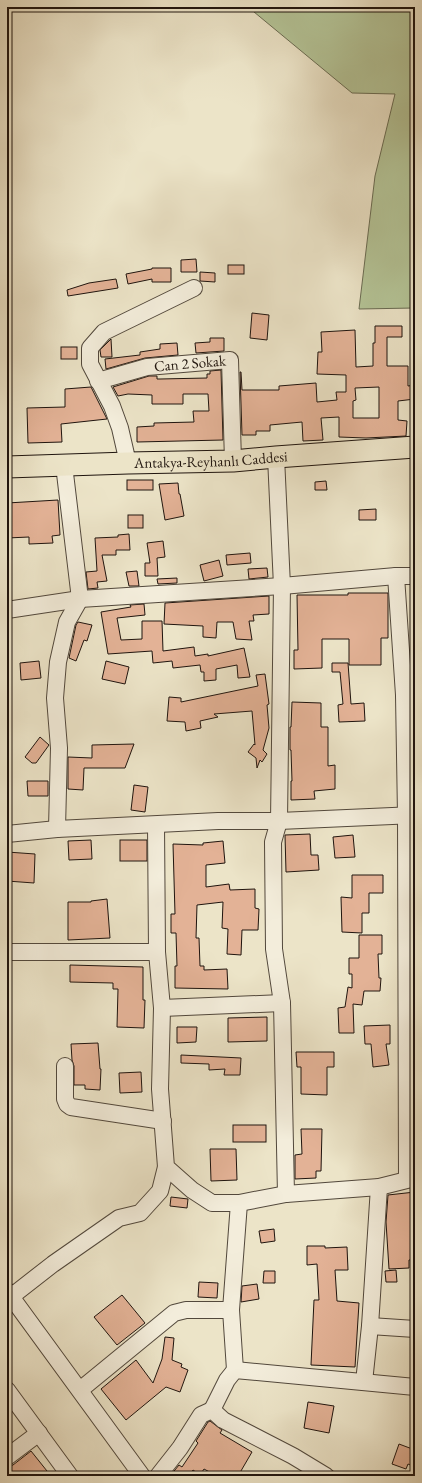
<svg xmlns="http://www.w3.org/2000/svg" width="422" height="1483" font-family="'EB Garamond',serif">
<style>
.green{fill:#b5c598;stroke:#6a6c53}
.building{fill:#e3b296;stroke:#1f140e;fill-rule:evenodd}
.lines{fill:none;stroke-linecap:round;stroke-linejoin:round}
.minor-casing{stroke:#52483c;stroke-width:18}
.major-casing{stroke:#1f140e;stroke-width:23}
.minor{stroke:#f3eddb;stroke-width:16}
.major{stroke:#ece4c8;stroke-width:21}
.labels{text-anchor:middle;stroke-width:4;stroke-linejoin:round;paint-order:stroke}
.street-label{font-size:15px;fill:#1f140e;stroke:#f3eddb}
</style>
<rect width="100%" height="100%" fill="#ece4c8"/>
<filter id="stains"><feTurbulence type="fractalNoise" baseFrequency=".005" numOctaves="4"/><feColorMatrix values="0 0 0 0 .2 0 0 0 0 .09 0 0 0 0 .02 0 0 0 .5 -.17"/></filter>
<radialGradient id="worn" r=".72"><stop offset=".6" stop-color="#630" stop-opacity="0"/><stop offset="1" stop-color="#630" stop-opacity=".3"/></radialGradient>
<path class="green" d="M248,7H415V310L414,308L359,309L375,176L395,94L352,93Z"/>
<g class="building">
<path d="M196,259L197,272H181V260Z"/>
<rect x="228" y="265" width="16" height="9"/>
<path d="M152,268H171V282H152V279L128,284L126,274L152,269Z"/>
<path d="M200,272L215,273V282L200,281Z"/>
<path d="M116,279L118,288L68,296L67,290L89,283Z"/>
<path d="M252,313L269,315L267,340L250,338Z"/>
<path d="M375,326H402V337H387V366H408V386L415,385V399L398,401V420L407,421L406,436L366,438L339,437V417L321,418L323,440L303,441L302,422L270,425V431H256V435H242L240,372H241L242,390H279V386L316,383L317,402L337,400L336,392H346V375L317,374L318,352H322L321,332L355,330L356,367L373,366V343H375ZM379,387V418H353V401L356,400L355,388Z"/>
<path d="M210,338H224V351L196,353L195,343L210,342Z"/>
<path d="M111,339L112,357H101L100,350Z"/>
<path d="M177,343L178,355L145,358L106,369L105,359L140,355V352L160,349V344Z"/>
<rect x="61" y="347" width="16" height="12"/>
<path d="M221,370L223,440L137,442V427L154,426V423L194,422L193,411H209L208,394H183V404H152V395L128,394L118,396L113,387L149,376H157V379H160L207,378V374H210V371Z"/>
<path d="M91,387L107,419L61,424L62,442L28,443L27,408L65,407V389Z"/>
<rect x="127" y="480" width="26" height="10"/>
<path d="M326,481L327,490H315V482Z"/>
<path d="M178,483L179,494H180L184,516L165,520L159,484Z"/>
<path d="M58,500L60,535L52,536L53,543L29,544V537L7,538V503Z"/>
<path d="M376,509V520H359V510Z"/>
<rect x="128" y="515" width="15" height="13"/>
<path d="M129,534L130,550H116V555H102L107,581L97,582L98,588L88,589L86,572L97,571L95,538L118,537V535Z"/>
<path d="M163,541L165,557L157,558L158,576H145V563H150L147,543Z"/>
<path d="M250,553L251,563L227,565L226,555Z"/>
<path d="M219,560L223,576L204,581L200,565Z"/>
<path d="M267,568L268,577L249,579L248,569Z"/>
<path d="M137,571L139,586H129L126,572Z"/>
<path d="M177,578V583L158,584L157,579Z"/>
<path d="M348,593H388V638H381V665H349V639H322V668L294,669V650H298L297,595H348Z"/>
<path d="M269,596V614L253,615L254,621H249L252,640L236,639L233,622H217L216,638L203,637V626L164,624L165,603Z"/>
<path d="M144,604L145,615L117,618L121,640L142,639V621H162L163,651L194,647L195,656L208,654V656L244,648L250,677L238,678L237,665L216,669V680L204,681V672H201L200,665L173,668L172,661L153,663L152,651L108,654L101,612L131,607L130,605Z"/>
<path d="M78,622L92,625L87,641L84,640L76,661L69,658L76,625Z"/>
<path d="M39,661L41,678L21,680L20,663Z"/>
<path d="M106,661L129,667L125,684L102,679Z"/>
<path d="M332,663H348L351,704L364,703L365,721L339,722L338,705L343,704L340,672H332Z"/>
<path d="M265,674L269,704L267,705L269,728L263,750L267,754L262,762L260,760L257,768L256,758L248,752L254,744L255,745L252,711L214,714L218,717L200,721L201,728L186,731L185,722L167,721L169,697L181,698V702L258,686L256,675Z"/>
<path d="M292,702L321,703V727H328V766L335,765V789L314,791L315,799L291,800V781H292L291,750H290V727H291Z"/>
<path d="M40,737L49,745L36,763H32L25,757Z"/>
<path d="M134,744L125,768H84L83,790L68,789V757L92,758V745Z"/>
<path d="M27,781H48V796H28Z"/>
<path d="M134,785L148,787L145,812L131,810Z"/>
<path d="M310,834L311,855H318L319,870L286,872L285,835Z"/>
<path d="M353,835L355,857L335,858L333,837Z"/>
<path d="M91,840L92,859L69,860L68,841Z"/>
<rect x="120" y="840" width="27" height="21"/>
<path d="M223,841L225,863L206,865V887L229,884L230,890L255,889V908L259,909L258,930H242L241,955L227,954L228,929L222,928L223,902L197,905L196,938H199L200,966H204V970L227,969L228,989L175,988V966H177L176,933H171V914H175L173,844L203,845V843Z"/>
<path d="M7,852L35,854L34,883L7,881Z"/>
<path d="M352,875H383V893H369V913H362V933L342,932L341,897L352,898Z"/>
<path d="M107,899L110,938L68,940V902H91V901Z"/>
<path d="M359,935H382V954H378L379,978H381L380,991H364L362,1005L353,1004L354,1033H339L338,1008L345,1007L348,987L352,988V974H349V958H359Z"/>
<path d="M70,965L143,967V1000H145L144,1028L117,1027L118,989H113V983L70,982Z"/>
<path d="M267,1017V1041L228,1042V1018Z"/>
<path d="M390,1025V1044H386L389,1065L373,1067L371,1044H365L364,1026Z"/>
<path d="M177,1027H197L196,1042L177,1043Z"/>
<path d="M98,1043L100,1069H101L100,1090L85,1089V1085H74V1066L72,1060L71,1044Z"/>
<path d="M296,1052H334V1067H327V1095L301,1094V1067H297Z"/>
<path d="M181,1055L241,1058L240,1075H224L225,1069L209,1070V1064L181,1063Z"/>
<path d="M141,1072L142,1092L120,1093L119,1073Z"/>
<rect x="233" y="1125" width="33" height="17"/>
<path d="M301,1129H322L321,1171H316V1178L295,1179V1155L302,1154Z"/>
<path d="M210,1149H236L237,1180L211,1181Z"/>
<path d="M415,1192V1259L409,1260V1268L389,1269L386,1222L388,1195Z"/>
<path d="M171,1197L188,1199L187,1208L170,1206Z"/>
<path d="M274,1229L275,1241L261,1243L259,1231Z"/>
<path d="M307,1246H325V1248L347,1247L348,1270H335L337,1301L359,1303L355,1367L311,1365L314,1300H319L317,1264L307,1265Z"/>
<path d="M396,1270L397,1282H386L385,1271Z"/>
<path d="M264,1271H275V1283H263Z"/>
<path d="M199,1282L218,1283L217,1298L198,1297Z"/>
<path d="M257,1284L259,1299L241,1302L242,1286Z"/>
<path d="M122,1295L145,1323L117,1345L94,1317Z"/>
<path d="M165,1337L174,1338L172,1360L182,1364L181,1367L188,1370L180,1392L166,1387L126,1420L101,1389L136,1360L153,1383L162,1359Z"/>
<path d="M308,1402L334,1406L329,1433L304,1428Z"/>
<path d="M210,1421L222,1430L220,1433L252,1452L238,1476H217L204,1469L200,1475L193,1470L190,1474L191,1476H170L179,1465L182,1467L198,1443L196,1441L208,1422Z"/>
<path d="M399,1444L415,1450V1467L408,1464L406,1469L392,1464Z"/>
<path d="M31,1451L51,1476H7V1467L13,1465Z"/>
</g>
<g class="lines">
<defs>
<g id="minor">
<path id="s1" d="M98,381L147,367L230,360L233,461"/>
<path d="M276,457L282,586L279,821L273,842L274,949L282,1003L286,1194"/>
<path d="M128,463L120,428L112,406L90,364V348L104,332L194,288"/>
<path d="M396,576L404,695"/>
<path d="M7,610L80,599L282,586L396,576H415"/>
<path d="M156,825L157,952L162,1008L160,1089L166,1167L192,1190L212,1203H239L286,1194L379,1187L415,1178"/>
<path d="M57,829L59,748L55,698L58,662L67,622L80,599L64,465"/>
<path d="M7,834L57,829L218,821H279L415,815"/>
<path d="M7,952H157"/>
<path d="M162,1008L282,1003"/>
<path d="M65,1066V1099L67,1104L71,1107L163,1121"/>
<path d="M407,1179L406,815L404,695H415"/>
<path d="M7,1291L142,1476"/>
<path d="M12,1296L53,1264L119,1218L140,1213L160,1191L166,1167"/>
<path d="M370,1326L415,1329"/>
<path d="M235,1370L231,1310L239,1203"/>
<path d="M364,1382L370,1326L379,1187"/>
<path d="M7,1390L70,1476"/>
<path d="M80,1390L174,1313L186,1310H231"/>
<path d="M212,1410L227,1380L235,1370L415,1387"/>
<path d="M7,1457L39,1433"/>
<path d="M158,1476L180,1448L201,1415L212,1410L223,1420L293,1456L326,1476"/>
</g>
<g id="major">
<path id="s2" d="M7,467L128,463L233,461L276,457L415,447"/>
</g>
</defs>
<use href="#minor" class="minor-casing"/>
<use href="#major" class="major-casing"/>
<use href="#minor" class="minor"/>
<use href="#major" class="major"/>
</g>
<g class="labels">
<g class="street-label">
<text dy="5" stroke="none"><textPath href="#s1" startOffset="94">Can 2 Sokak</textPath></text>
<text dy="5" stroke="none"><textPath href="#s2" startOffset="204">Antakya-Reyhanlı Caddesi</textPath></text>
</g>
</g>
<rect width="422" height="1483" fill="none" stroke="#ece4c8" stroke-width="24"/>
<rect x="8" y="8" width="406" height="1467" fill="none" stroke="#1f140e" stroke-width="2"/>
<rect x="12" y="12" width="398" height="1459" fill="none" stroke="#1f140e"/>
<rect width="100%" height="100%" filter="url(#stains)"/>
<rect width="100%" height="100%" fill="url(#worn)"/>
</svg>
